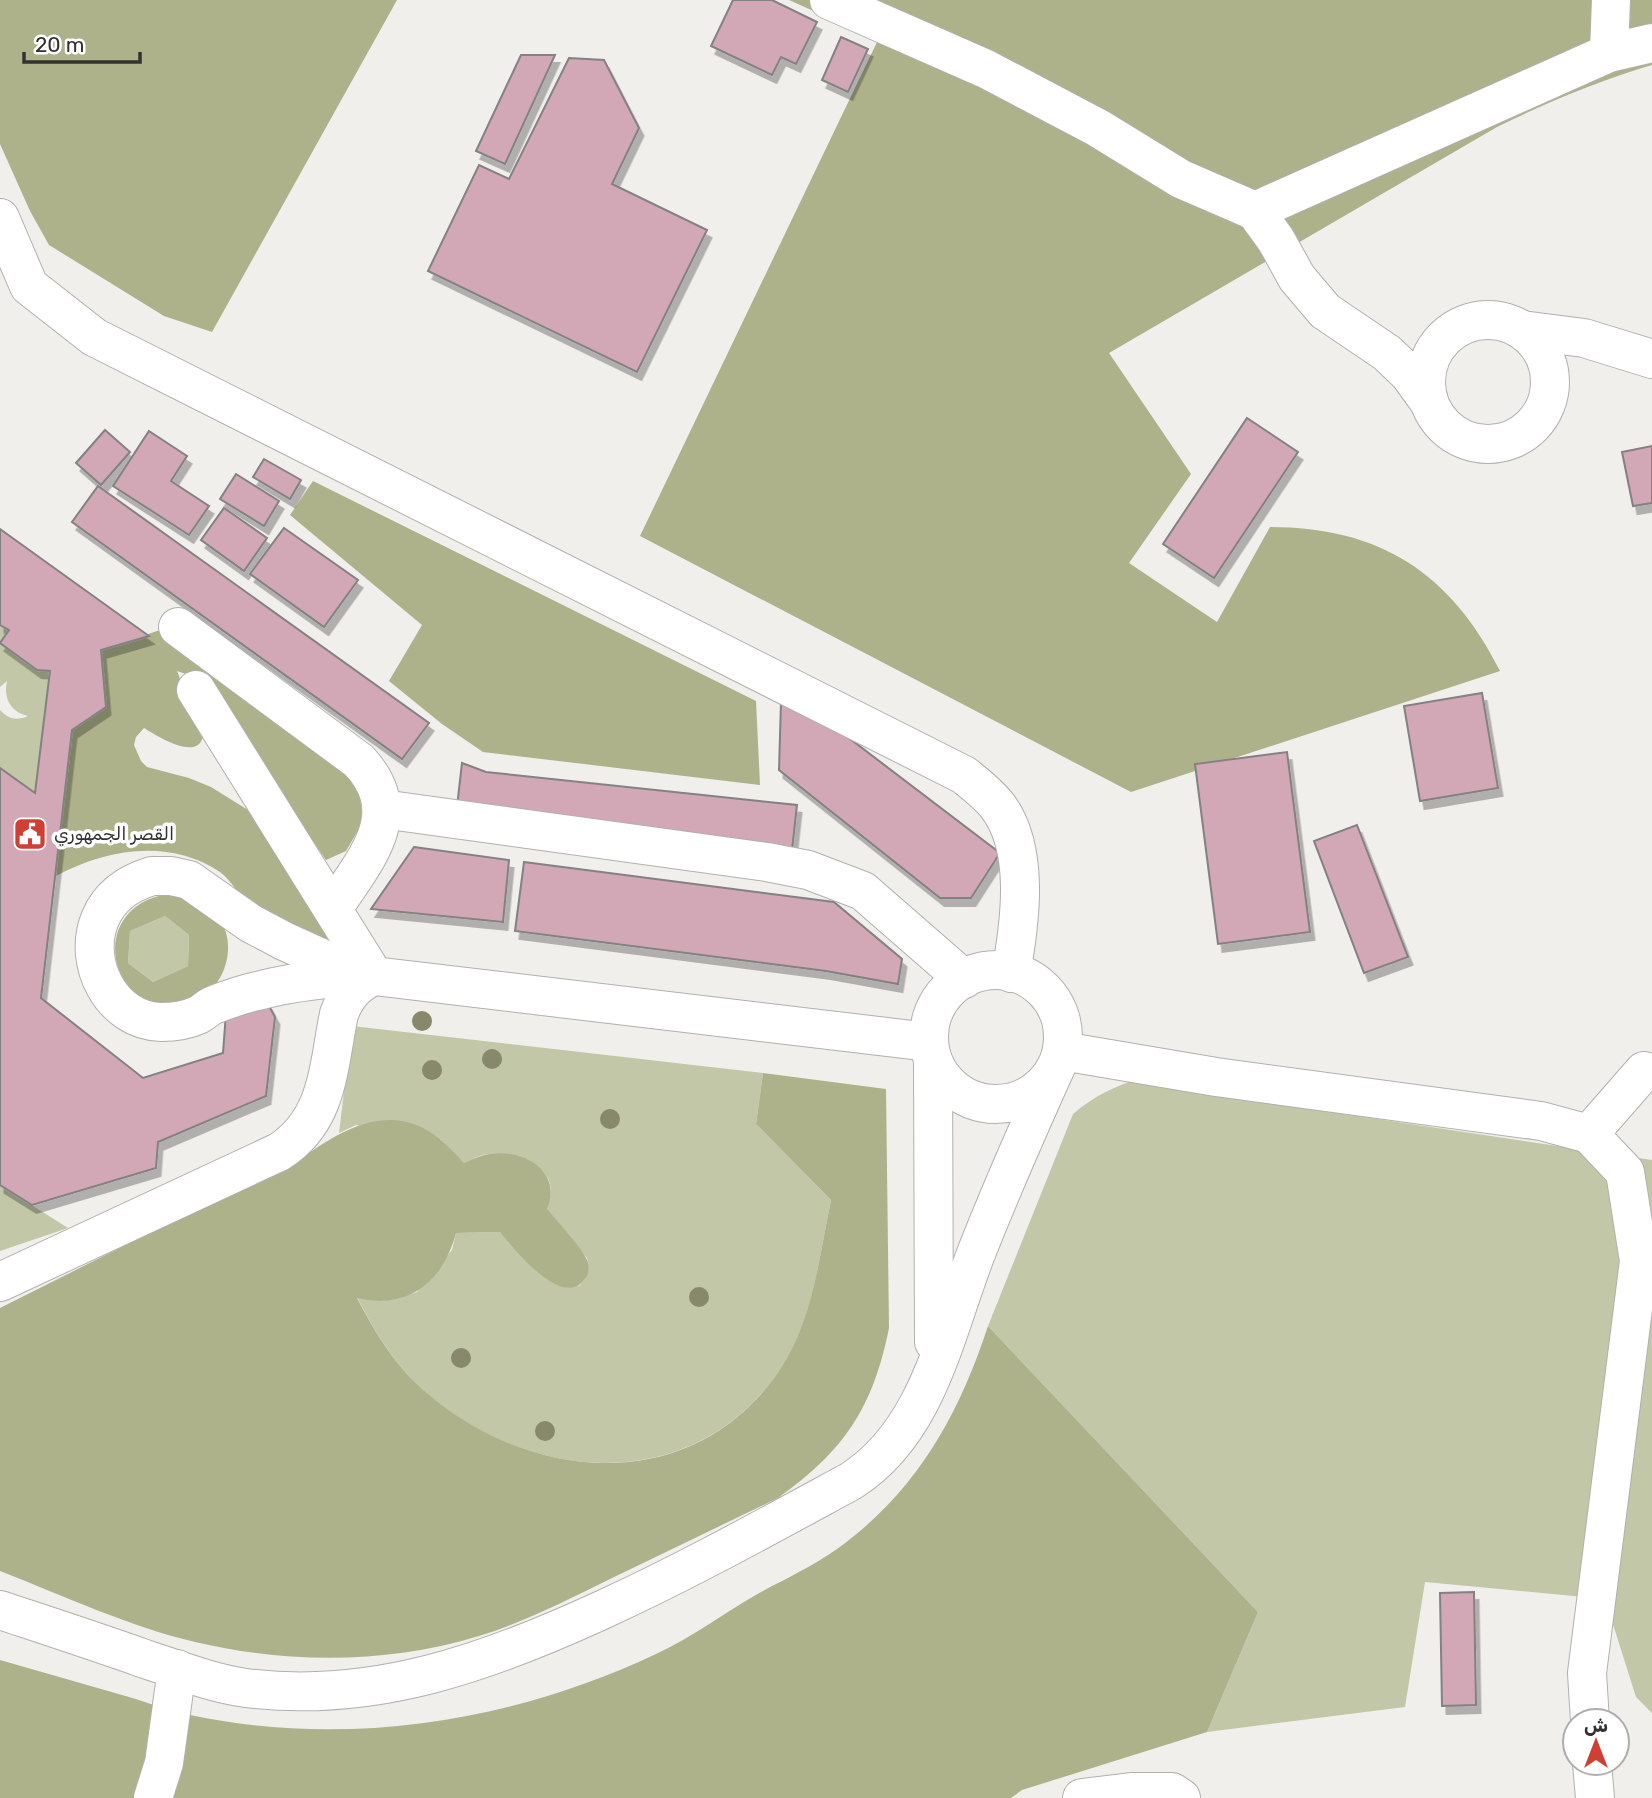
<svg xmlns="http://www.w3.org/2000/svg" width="1652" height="1798" font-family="Rubik,'Noto Sans Arabic',sans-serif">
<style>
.green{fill:#c2c7a8}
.forest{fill:#adb28b;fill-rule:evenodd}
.building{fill:#d2a7b6;stroke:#848182;stroke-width:2;filter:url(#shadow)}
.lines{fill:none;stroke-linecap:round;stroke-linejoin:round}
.minor-casing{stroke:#b1b0ad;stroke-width:40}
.minor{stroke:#fff;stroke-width:38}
.tree{fill:#87886c}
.labels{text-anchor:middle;stroke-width:7;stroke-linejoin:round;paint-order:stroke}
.poi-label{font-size:18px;fill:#323231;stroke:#fff;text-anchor:start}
</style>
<defs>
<filter id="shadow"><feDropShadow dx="4.5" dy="8" stdDeviation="0" flood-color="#0004"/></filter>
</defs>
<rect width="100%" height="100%" fill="#f0efec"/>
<g class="green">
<path d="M0,625L9,630L0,643L36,670L50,671L35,793L0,768V710C8,719 17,721 28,716C11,712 3,699 7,681L0,687Z"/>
<path d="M165,916L189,935L188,966L153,982L128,963L130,931Z"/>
<path d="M352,1026L763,1073L756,1124L831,1200C819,1257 813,1322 779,1371C694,1495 534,1484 428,1395C397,1368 376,1334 357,1297L377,1301L397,1299L417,1292L452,1250L456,1233L500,1232L534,1268L579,1286C588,1276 590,1270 587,1258L546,1209C565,1170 523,1151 490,1154C481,1154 473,1159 464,1163L440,1139L356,1125L339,1133Z"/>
<path d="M1141,1078L1250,1100L1652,1160V1713L1636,1697L1605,1599L1425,1582L1405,1707L1207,1732L1258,1612L988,1326L1073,1114C1094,1096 1115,1086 1141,1078Z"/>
<path d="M0,1185L68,1228L0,1251Z"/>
</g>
<g class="forest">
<path d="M0,0H397L212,332L164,316L49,245L30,211L0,144Z"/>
<path d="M789,0H1652V65C1598,81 1548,102 1497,127L1109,353L1191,474L1129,563L1217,622L1270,527C1380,527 1451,573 1500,671L1131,792L640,536L878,40Z"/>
<path d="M313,481L756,701L760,785L483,752L442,724L389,681L422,625L290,515Z"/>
<path d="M166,628L343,765L360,796L362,814L360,827L346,851L326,860L213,695L189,675L177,671L203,736C198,762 157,736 144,728L136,737L134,745L141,761L147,767L189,778L211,787L256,815L330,933L327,938L322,939C304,930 286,922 268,913C262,911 254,908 249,904C238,895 232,881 220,872C169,838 106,849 56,876L72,730L106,707L101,650Z"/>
<path d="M174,893C185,899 213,911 220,920C236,943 227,981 203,996C198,999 189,1000 183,1002C109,1021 81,903 174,893ZM165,916L189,935L188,966L153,982L128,963L130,931Z"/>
<path d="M763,1073L886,1089L889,1328C873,1408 844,1451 778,1498C722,1525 666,1552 610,1579C567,1600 525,1622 479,1636C387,1664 288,1664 195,1642C128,1626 64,1596 0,1571V1308L309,1153C350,1125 395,1102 441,1140C449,1147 457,1155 464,1163C473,1159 481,1155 490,1154C524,1149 563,1171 547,1209C556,1220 583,1249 587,1260C590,1267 589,1275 584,1280C562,1309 514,1249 500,1232L456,1233C446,1271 421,1301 379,1301C372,1301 364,1299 357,1298C376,1334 397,1369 429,1395C535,1484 694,1495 779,1371C813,1321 819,1257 831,1200L756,1124Z"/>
<path d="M988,1326L1258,1612L1207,1732L1022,1790L1011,1798H0V1660C43,1672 86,1685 129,1697C149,1703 169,1711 190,1715C347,1748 512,1722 656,1654C693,1637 725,1612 761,1592C787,1578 813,1566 837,1549C916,1492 958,1417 988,1326Z"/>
</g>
<g class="building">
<path d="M733,0H772L817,22L796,64L781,57L772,75L711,46Z"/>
<path d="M841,37L868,49L848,92L822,80Z"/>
<path d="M521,55H555L505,164L476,151Z"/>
<path d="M569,58L604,60L639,128L612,184L707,230L637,372L428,271L479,165L509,179Z"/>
<path d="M1247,418L1298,452L1214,578L1163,544Z"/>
<path d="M105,430L130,452L101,485L76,463Z"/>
<path d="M149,431L187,456L171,481L209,506L189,535L113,486Z"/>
<path d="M1652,446V503L1633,506L1622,452Z"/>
<path d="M264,459L301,480L290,499L253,477Z"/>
<path d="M236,474L279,501L264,526L220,499Z"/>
<path d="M98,486L429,723L402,759L72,522Z"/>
<path d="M224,508L267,538L244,571L201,540Z"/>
<path d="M284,528L358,580L324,627L250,574Z"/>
<path d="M0,529L149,636L101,650L106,707L72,730L41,998L143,1078L223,1053L226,1013L267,1002L275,1017L266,1096L158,1142L156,1168L32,1205L0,1185V768L35,793L50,671L37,670L0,643L9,630L0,625Z"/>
<path d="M1482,693L1498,788L1420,801L1404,706Z"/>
<path d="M781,702L820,716L1000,853L971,898H940L779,770Z"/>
<path d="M1287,752L1310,932L1218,944L1195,764Z"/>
<path d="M462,763L486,772L797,805L792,850L457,807Z"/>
<path d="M1357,825L1408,957L1364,973L1314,841Z"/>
<path d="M414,847L509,860L503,922L371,909Z"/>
<path d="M524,862L834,902L902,959L898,984L826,971L515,931Z"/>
<path d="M1474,1592L1476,1705L1442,1706L1440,1593Z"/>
</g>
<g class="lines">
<defs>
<g id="minor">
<path d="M829,0L986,69L1098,128L1181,179L1255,211L1609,53L1652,43"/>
<path d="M1609,53L1611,0"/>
<path d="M1255,211L1276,240L1297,278L1325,311L1387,353L1409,374L1427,399"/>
<path d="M0,218L29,286L94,337L964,775C975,784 987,793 996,804C1031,847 1020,923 1011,973"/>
<circle cx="1488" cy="382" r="62"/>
<path d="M1522,330L1584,338L1652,359"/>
<path d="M178,627L359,761C409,815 364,860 333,909"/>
<path d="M196,690L374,976"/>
<path d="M382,809L767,862L808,870L863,891L964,979"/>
<path d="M152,876H171L189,880L250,923L284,941L328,961L374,976C335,977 296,981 257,991C244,994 229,999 216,1004C209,1006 204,1012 198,1015C187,1020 173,1022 161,1022C111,1021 82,962 100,919C110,895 129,883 152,876Z"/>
<circle cx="996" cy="1037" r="67"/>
<path d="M1062,1051L1216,1077L1541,1121L1589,1134L1625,1172L1639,1261L1587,1673L1590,1721"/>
<path d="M933,1061L934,1342"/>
<path d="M1589,1134L1644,1071"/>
<path d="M0,1282L279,1152C329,1120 328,1067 339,1014C346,995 356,984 374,976L929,1042"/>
<path d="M0,1610C48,1626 97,1642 145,1659C179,1670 211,1683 246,1688C373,1704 489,1662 602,1610C687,1571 768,1526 851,1481C929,1431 945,1332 977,1251C1001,1190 1028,1129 1055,1069"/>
<path d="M1592,1763L1595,1798"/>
<path d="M153,1798L164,1763L177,1669"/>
<path d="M1082,1798L1131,1792H1172L1181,1798"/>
</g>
</defs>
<use href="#minor" class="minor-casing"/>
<use href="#minor" class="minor"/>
</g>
<g class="tree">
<circle cx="422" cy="1021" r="10"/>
<circle cx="492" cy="1059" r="10"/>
<circle cx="432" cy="1070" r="10"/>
<circle cx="610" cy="1119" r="10"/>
<circle cx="699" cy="1297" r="10"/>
<circle cx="461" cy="1358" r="10"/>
<circle cx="545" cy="1431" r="10"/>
</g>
<defs>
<symbol id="civic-square" viewBox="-11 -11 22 22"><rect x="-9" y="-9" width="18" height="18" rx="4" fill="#ce4034" stroke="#fff"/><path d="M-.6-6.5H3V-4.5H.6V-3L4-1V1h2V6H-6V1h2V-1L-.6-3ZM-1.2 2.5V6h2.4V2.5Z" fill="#fff"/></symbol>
</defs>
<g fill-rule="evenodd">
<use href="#civic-square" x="11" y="815" width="38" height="38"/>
</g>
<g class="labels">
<g class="poi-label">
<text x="54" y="840">القصر الجمهوري</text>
</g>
</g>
<g transform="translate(1596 1742)"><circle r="33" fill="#ffffff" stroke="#adadad" stroke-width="2"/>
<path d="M0-5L12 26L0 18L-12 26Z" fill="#ce4034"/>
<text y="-10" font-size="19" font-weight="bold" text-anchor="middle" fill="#323231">ش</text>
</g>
<path d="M24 52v10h116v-10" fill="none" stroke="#323231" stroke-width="3.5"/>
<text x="35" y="52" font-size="21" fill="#323231" stroke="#ffffff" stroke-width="5" paint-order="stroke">20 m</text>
</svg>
